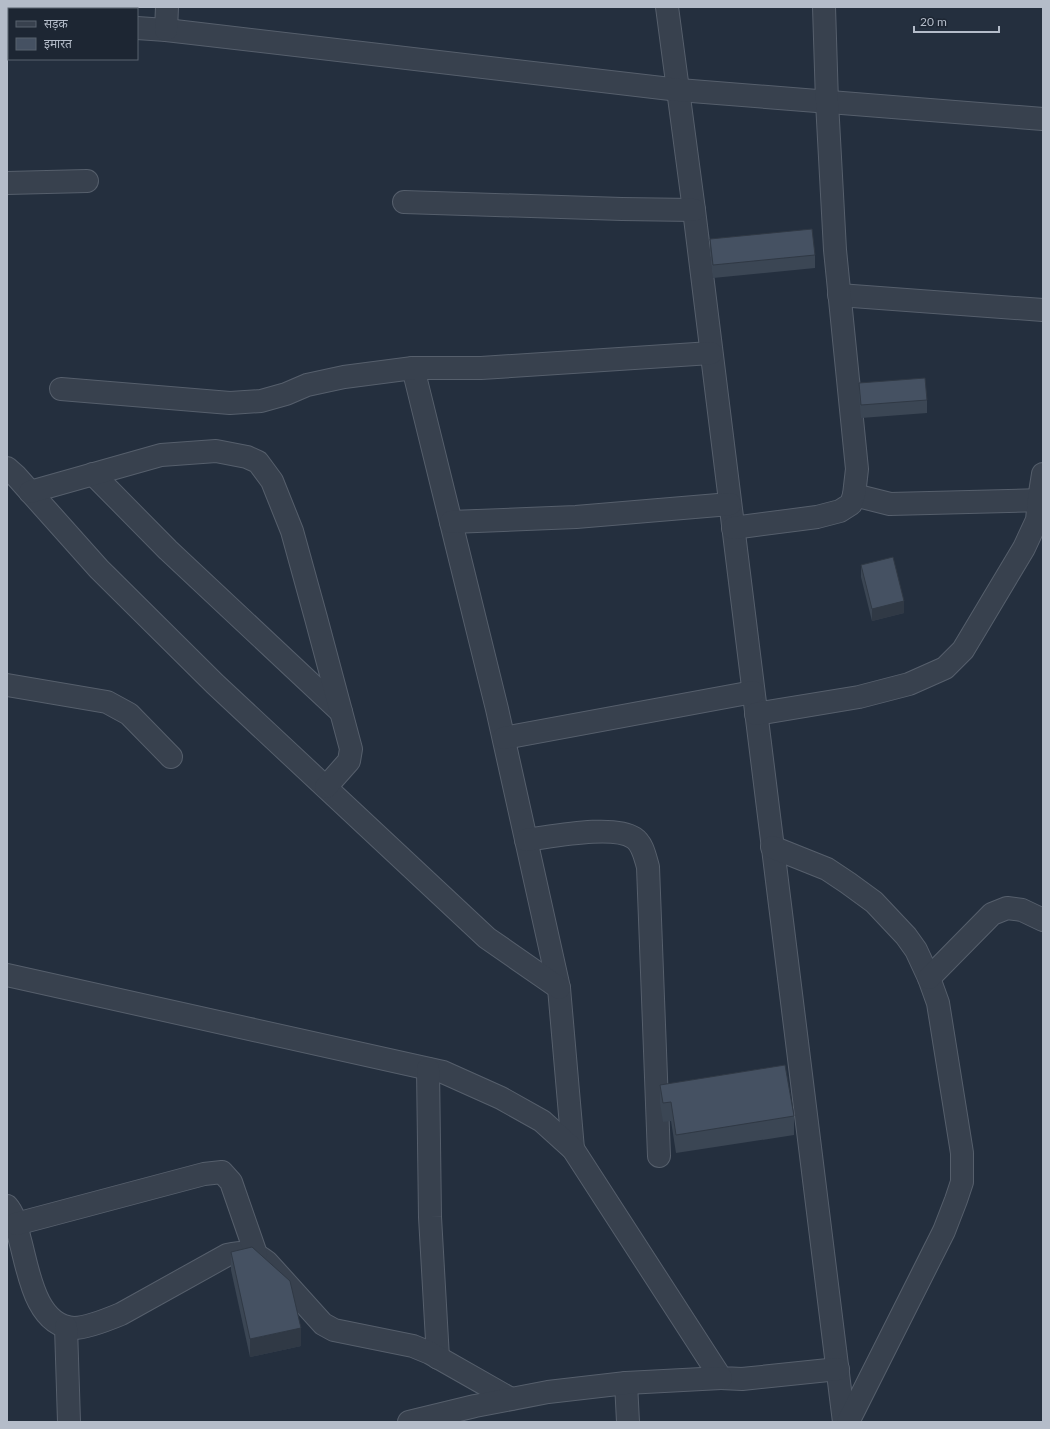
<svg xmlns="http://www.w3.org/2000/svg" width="1050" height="1429" font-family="Lato,'Noto Sans Devanagari',sans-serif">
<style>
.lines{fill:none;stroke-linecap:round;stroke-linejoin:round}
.minor-casing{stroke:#565f6c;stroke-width:24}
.minor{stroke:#38414e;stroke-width:22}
.wall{fill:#3b4654}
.shaded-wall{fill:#303945}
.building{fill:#455162;stroke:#303945}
</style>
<rect width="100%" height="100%" fill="#242f3e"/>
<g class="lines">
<defs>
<g id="minor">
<path d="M667,7L694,210L844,1422"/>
<path d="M7,18H9"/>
<path d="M137,28L166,30L679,90L1043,119"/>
<path d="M166,30L167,7"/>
<path d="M7,183L87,181"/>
<path d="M404,202L622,209L694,210"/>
<path d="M839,295L1043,310"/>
<path d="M413,368L497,709L559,988L573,1149"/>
<path d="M61,389L230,403L261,401L286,394L307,385L344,377L413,368H481L711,353"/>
<path d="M7,468L16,476L99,569L215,684L487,938L559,988"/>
<path d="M93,474L168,550L341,712"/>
<path d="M30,492L161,455L216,451L247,457L258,462L272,481L292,531L316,618L351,749L349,761L326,787"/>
<path d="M854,495L890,504L1043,500"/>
<path d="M451,522L576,517L730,504"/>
<path d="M733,528L817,517L840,511L851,504L854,495L857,469L835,250L827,102L824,7"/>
<path d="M7,685L107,702L129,714L171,757"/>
<path d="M756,714L859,697L909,684L945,668L963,650L1024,548L1037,520L1039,499L1043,474"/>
<path d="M504,738L753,692"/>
<path d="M526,840C551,837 613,824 634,838C643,844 645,857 648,867L659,1156"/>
<path d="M772,847L827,869L848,883L874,902L906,936L916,950L929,978L938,1003L962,1153V1182L956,1200L944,1231L848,1422"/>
<path d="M7,975L443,1072L501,1098L542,1121L573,1149L721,1378L742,1379L838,1369"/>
<path d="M929,978L992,914L1007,908L1022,910L1043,920"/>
<path d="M428,1069L430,1217L438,1358"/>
<path d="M7,1206C15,1215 17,1229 20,1240C28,1269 35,1326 74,1328C85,1328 109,1319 121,1314L227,1255C246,1251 251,1250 267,1262L323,1324L334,1330L413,1346L430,1353L511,1399"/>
<path d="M16,1224L204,1174L222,1172L231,1182L256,1254"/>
<path d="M66,1327L69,1422"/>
<path d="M626,1383L628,1422"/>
<path d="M409,1422L475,1406L548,1392L626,1383L721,1378"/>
</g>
</defs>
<use href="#minor" class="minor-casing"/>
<use href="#minor" class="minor"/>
</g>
<g class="wall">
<path d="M710,239L815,255V268L713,278L710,251Z"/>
<path d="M859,383L927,400V413L861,418L859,396Z"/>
<path d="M861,565L904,613L872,621L861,577Z"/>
<path d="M660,1085L794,1116V1135L676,1153L671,1121L663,1122L660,1103Z"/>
<path d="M231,1252L301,1346L250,1357L231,1270Z"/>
</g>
<g class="shaded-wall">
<path d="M904,601V613L872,621V609Z"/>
<path d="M301,1328V1346L250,1357V1339Z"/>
</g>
<g class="building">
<path d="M812,229L815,255L713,265L710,239Z"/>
<path d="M925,378L927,400L861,405L859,383Z"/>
<path d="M893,557L904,601L872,609L861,565Z"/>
<path d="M785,1065L794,1116L676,1135L671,1102L663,1103L660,1085Z"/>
<path d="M252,1247L290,1281L301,1328L250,1339L231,1252Z"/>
</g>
<rect width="1050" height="1429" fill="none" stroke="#b4bcc9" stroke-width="16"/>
<rect x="8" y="8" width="130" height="52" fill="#1d2633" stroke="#59626f"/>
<rect x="16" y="21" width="20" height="6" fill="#38414e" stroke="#59626f"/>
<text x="44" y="28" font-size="12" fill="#b4bcc9">सड़क</text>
<rect x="16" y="38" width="20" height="12" fill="#455162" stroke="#59626f"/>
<text x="44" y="48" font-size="12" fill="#b4bcc9">इमारत</text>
<path d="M914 26v6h85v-6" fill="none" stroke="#b4bcc9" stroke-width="2"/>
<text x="920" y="26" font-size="12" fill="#b4bcc9" stroke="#1d2633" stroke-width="3" paint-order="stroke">20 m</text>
</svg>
